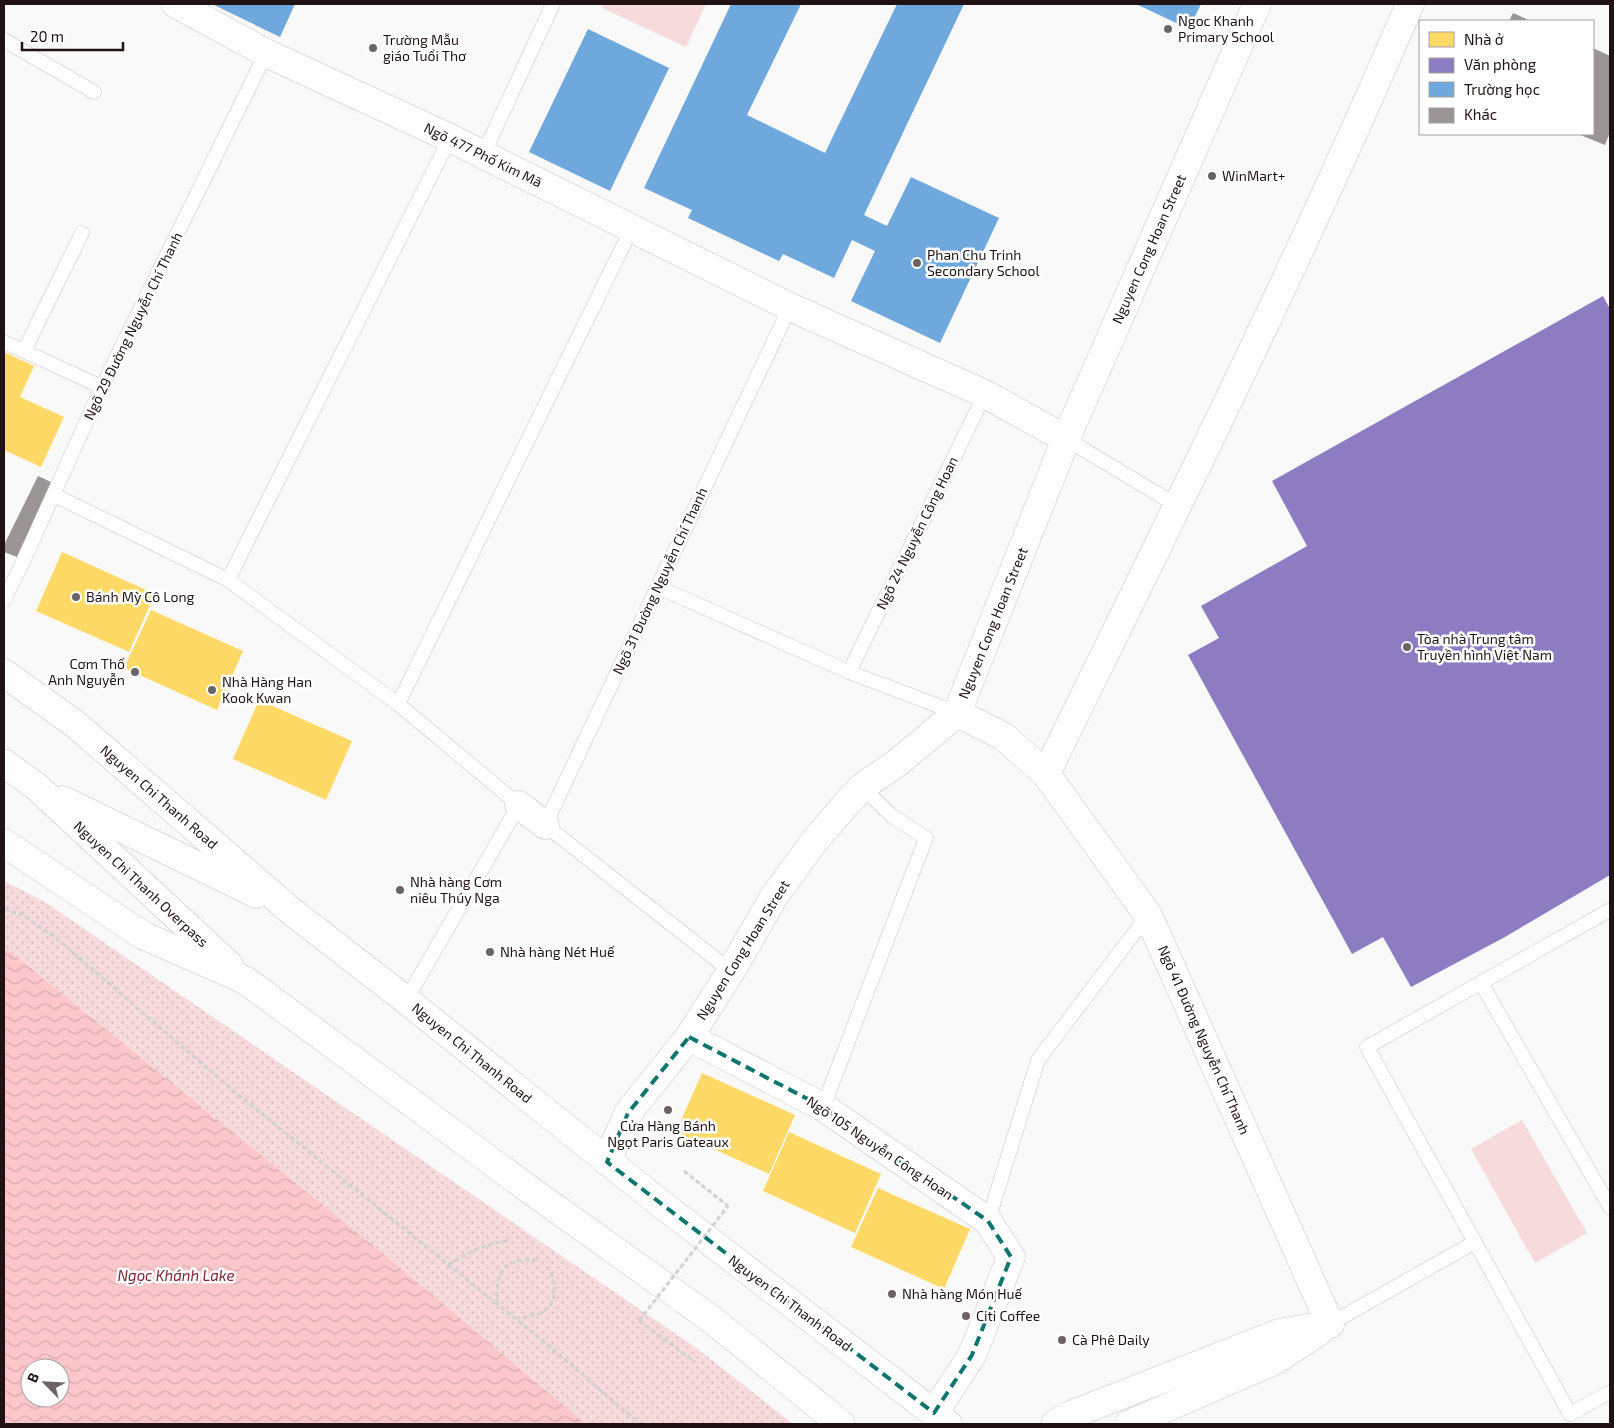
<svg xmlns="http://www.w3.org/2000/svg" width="1614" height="1428" font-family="'Exo 2',sans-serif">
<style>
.grass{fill:#f6dadc}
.park{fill:url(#park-dots)}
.water{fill:url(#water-waves);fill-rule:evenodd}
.homes{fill:#ffd966}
.offices{fill:#8e7cc3}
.schools{fill:#6fa8dc}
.building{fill:#9c9596}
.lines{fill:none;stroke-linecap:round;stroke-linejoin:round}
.lane-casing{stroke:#cec6c6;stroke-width:15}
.street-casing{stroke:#cec6c6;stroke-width:29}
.primary-casing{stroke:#cec6c6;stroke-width:29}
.path{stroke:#d3d2d2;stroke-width:3;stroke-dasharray:5 2.5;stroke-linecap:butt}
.lane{stroke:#fefefe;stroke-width:14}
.street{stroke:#fefefe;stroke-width:28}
.primary{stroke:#fefefe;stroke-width:28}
.path-bridge{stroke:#d3d2d2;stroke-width:3;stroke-dasharray:5 2.5;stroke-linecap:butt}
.marked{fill:none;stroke:#0f766e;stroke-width:4;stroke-dasharray:10 6;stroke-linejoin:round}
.poi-dot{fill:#6c6364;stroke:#fff;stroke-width:2}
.labels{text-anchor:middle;stroke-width:5;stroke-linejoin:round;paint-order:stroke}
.poi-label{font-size:14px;fill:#201213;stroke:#fff;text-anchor:start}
.street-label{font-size:14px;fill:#201213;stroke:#fff}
.water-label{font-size:15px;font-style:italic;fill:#7c2535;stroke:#fff}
</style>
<defs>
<pattern id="park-dots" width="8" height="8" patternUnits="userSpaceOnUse" patternTransform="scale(1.25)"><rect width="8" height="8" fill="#f6dadc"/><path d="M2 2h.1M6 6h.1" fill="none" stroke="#d3babc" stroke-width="1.8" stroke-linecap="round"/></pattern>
<pattern id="water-waves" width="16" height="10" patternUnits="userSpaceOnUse" patternTransform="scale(1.25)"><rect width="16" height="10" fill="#fcc7cb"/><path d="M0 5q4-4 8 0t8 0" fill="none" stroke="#d8aaad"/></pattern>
</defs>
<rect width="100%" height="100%" fill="#f9f9f9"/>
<g class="grass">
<path d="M604,4H706L686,47L602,8Z"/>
<path d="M1522,1120L1587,1233L1535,1263L1471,1149Z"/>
</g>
<path class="park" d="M4,881L45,902L699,1350L793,1424H586L397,1265L11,952L4,950Z"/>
<path class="water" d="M4,950L11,952L397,1265L586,1424H4ZM30,1368H60V1398H30Z"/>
<g class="homes">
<path d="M4,352L34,366L20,397L64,417L41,467L4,450Z"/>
<path d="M62,552L155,594L129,652L36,611Z"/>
<path d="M151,610L243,651L217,710L124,668Z"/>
<path d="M259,700L352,741L326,800L233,759Z"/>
<path d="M702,1073L795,1115L769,1174L676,1132Z"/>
<path d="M789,1132L881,1174L855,1233L763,1191Z"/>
<path d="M878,1188L970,1229L944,1289L851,1247Z"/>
</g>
<path class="offices" d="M1603,296L1610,309V875L1505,937L1411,987L1383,937L1352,954L1188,655L1219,638L1201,606L1307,546L1272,481Z"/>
<g class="schools">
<path d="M212,4H295L280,37Z"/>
<path d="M731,4H801L747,115L825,153L897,4H964L864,215L887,226L911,177L999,218L940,343L851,301L875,251L852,240L834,278L783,254L779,261L688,218L692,210L644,188Z"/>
<path d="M1136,4H1201L1189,29Z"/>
<path d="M588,29L669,68L610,191L529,152Z"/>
</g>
<g class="building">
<path d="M1513,13L1531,21H1509Z"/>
<path d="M1593,48L1610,56V132L1605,145L1578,134H1593Z"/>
<path d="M38,476L53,483L17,557L4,552V545Z"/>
</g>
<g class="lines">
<defs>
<g id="lane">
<path d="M4,40L94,92"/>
<path d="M483,155L553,4"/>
<path d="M4,342L102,387"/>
<path d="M24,351L82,233"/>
<path d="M1066,439L1178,506"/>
<path d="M54,495L228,580L398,704L519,805L406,1000"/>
<path d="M228,580L450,138"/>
<path d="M658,587L849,672L957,713"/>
<path d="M4,600L21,566L102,387L266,53"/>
<path d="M849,672L985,394"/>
<path d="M398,704L632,228"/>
<path d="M1610,910L1367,1047L1570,1414L1610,1392"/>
<path d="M731,971L545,825L790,307"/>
<path d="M1481,983L1610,1207"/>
<path d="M823,1107L926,838L892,816L862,787"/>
<path d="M988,1221L1038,1060L1148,915"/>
<path d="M1330,1324L1475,1242"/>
</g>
<g id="street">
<path d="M176,4L266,53L450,138L790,307L985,394L1066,439"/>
<path d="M957,713L1003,736L1046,774L1148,915L1330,1324"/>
<path d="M1046,774C1171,519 1298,265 1410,4"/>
<path d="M519,805L545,825"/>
<path d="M689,1037L823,1107L988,1221L1011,1257L972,1355L934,1413"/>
<path d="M607,1162L628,1113L689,1037L731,971L775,895L816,839L842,809L862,787L897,763L957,713L1066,439L1257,4"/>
<path d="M1055,1424L1068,1416L1279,1333L1330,1324"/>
<path d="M1129,1424L1274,1361L1320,1331"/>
</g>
<g id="primary">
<path d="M4,673L75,724L291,911L406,1000L660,1203L948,1424"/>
<path d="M4,763L37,787L229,965"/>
<path d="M63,800L256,894"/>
<path d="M4,843L142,935L245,980L530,1190L711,1319L841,1424"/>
</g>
</defs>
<use href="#lane" class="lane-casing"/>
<use href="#street" class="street-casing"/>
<use href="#primary" class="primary-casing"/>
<g class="path">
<path d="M4,909L22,915L55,937L235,1092L549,1346L640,1424"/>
<path d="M684,1171L728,1206"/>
<path d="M448,1265C471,1251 483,1245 510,1240"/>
<path d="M497,1304C496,1271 502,1258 537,1260"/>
<path d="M515,1318C548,1317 563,1302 549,1269"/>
<path d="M639,1321L695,1362"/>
</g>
<use href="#lane" class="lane"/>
<use href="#street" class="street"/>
<use href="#primary" class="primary"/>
<path class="path-bridge" d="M639,1321L728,1206"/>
</g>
<path class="marked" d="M689,1037L823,1107L988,1221L1011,1257L972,1355L934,1413L607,1162L628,1113Z"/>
<g class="poi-dot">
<circle cx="1168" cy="29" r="5"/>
<circle cx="373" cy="48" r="5"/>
<circle cx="1212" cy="176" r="5"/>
<circle cx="917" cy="263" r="5"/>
<circle cx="76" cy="597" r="5"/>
<circle cx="1407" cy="647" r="5"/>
<circle cx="135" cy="672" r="5"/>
<circle cx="212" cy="690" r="5"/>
<circle cx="400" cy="890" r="5"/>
<circle cx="490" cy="952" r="5"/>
<circle cx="668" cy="1110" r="5"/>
<circle cx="892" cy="1294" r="5"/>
<circle cx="966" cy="1316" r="5"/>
<circle cx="1062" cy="1340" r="5"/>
</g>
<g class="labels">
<g class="poi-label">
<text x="1178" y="26">Ngoc Khanh<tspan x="1178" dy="16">Primary School</tspan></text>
<text x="383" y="45">Trường Mẫu<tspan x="383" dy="16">giáo Tuổi Thơ</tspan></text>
<text x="1222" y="181">WinMart+</text>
<text x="927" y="260">Phan Chu Trinh<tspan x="927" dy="16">Secondary School</tspan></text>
<text x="86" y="602">Bánh Mỳ Cô Long</text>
<text x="1417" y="644">Tòa nhà Trung tâm<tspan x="1417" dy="16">Truyền hình Việt Nam</tspan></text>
<text x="125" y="669" text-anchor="end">Cơm Thố<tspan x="125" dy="16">Anh Nguyễn</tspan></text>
<text x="222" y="687">Nhà Hàng Han<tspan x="222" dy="16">Kook Kwan</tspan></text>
<text x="410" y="887">Nhà hàng Cơm<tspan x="410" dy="16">niêu Thúy Nga</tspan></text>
<text x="500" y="957">Nhà hàng Nét Huế</text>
<text x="668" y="1131" text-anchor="middle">Cửa Hàng Bánh<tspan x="668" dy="16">Ngọt Paris Gateaux</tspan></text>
<text x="902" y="1299">Nhà hàng Món Huế</text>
<text x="976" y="1321">Citi Coffee</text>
<text x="1072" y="1345">Cà Phê Daily</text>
</g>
<g class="street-label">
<text transform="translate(483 155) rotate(26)" y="5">Ngõ 477 Phố Kim Mã</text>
<text transform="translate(1149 249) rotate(-66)" y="5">Nguyen Cong Hoan Street</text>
<text transform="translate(133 326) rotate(-64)" y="5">Ngõ 29 Đường Nguyễn Chí Thanh</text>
<text transform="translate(917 533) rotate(-64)" y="5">Ngõ 24 Nguyễn Công Hoan</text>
<text transform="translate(660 581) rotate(-65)" y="5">Ngõ 31 Đường Nguyễn Chí Thanh</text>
<text transform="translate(993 623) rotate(-68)" y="5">Nguyen Cong Hoan Street</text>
<text transform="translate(159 797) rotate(41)" y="5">Nguyen Chi Thanh Road</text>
<text transform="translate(141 884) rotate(43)" y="5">Nguyen Chi Thanh Overpass</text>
<text transform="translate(743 950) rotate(-58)" y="5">Nguyen Cong Hoan Street</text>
<text transform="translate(1204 1040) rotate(66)" y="5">Ngõ 41 Đường Nguyễn Chí Thanh</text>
<text transform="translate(472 1053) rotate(39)" y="5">Nguyen Chi Thanh Road</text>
<text transform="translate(880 1148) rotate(34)" y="5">Ngõ 105 Nguyễn Công Hoan</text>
<text transform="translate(790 1303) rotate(37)" y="5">Nguyen Chi Thanh Road</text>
</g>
<g class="water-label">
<text x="176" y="1281">Ngọc Khánh Lake</text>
</g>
</g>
<rect width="1614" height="1428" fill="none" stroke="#201213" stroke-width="10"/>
<rect x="1419" y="20" width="175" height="115" fill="#ffffff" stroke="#a6a0a1"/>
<rect x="1429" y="32" width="25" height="15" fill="#ffd966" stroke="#a6a0a1"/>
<text x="1464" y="45" font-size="15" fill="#201213">Nhà ở</text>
<rect x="1429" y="58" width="25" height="15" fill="#8e7cc3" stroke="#a6a0a1"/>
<text x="1464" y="70" font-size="15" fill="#201213">Văn phòng</text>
<rect x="1429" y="82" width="25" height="15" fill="#6fa8dc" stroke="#a6a0a1"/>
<text x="1464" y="95" font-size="15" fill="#201213">Trường học</text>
<rect x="1429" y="108" width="25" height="15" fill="#9c9596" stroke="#a6a0a1"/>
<text x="1464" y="120" font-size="15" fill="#201213">Khác</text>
<g transform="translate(45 1383) rotate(294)"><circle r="24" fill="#ffffff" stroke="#a6a0a1"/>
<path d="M0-4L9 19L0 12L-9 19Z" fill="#6c6364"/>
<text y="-8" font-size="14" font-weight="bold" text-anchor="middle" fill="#201213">B</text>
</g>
<path d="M22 42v8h101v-8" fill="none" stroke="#201213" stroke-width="2.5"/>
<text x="30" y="42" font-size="15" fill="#201213" stroke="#ffffff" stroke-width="4" paint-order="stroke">20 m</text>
</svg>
